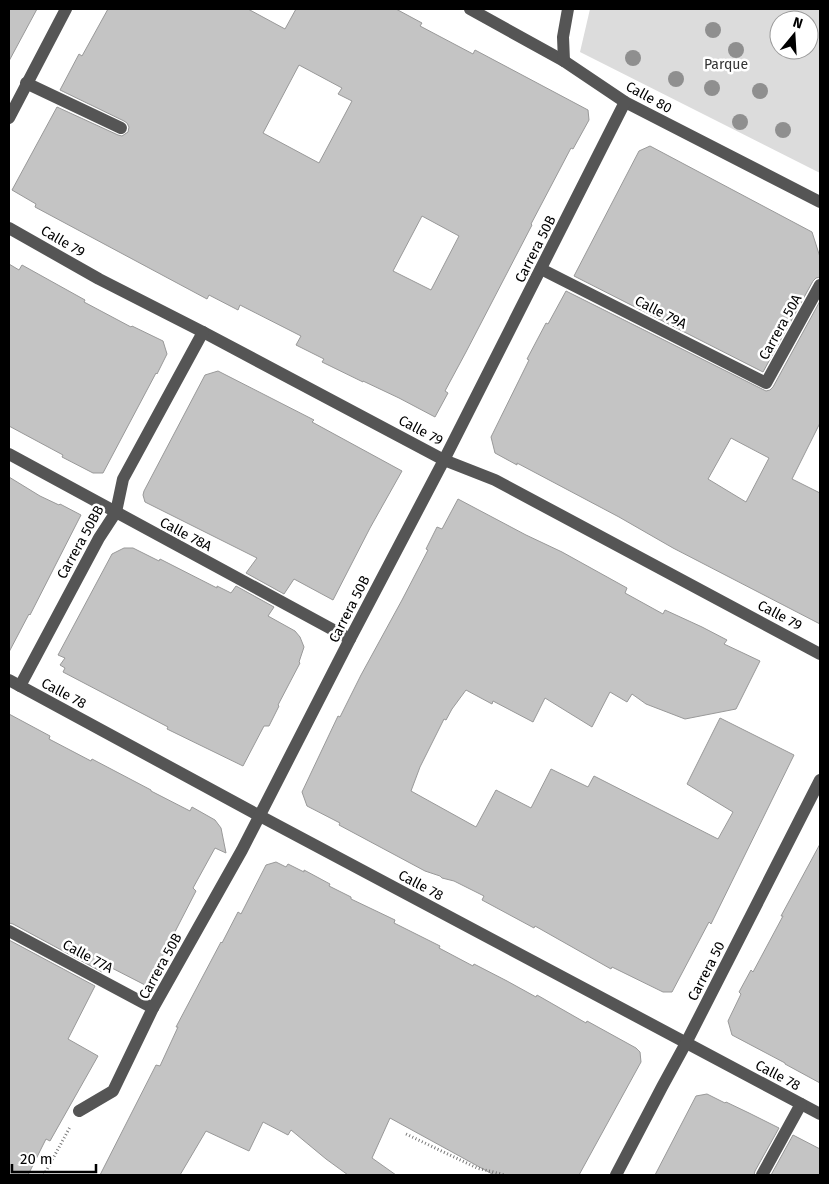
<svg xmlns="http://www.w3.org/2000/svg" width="829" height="1184" font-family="'Fira Sans',sans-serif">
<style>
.green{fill:#dcdcdc;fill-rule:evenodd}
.building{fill:#c4c4c4;stroke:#999;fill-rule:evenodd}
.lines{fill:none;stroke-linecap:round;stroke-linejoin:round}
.path{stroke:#777;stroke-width:3;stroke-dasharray:1 2.5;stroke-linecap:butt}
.minor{stroke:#555;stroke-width:12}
.tree{fill:#8f8f8f}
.labels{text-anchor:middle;stroke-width:5;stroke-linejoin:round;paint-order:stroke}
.park-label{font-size:14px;fill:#333;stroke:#fff}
.street-label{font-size:14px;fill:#000;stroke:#fff}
</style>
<rect width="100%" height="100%" fill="#fff"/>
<path class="green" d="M590,9H820V173L580,52ZM779,20H809V50H779Z"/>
<g class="building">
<path d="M9,9H37L9,61Z"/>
<path d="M108,9H248L285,29L296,9H396L422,23L420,26L473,54L475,50L588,110L589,120L573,149L571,148L531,224L532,225L466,352L445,391L448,393L435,417L399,398L363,381V382L322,362L324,359L296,345L301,336L240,305L238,310L209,295L207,299L35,207L36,204L12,190L57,107L118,135L122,136L128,132L129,127L127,123L124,121L60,90L79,54L82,56ZM299,65L342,88L338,94L352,101L319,163L263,133ZM422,216L459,236L431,290L393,271Z"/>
<path d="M650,146L812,232L820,257V277L816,278L813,281L763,372L574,276L639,151Z"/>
<path d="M9,264L19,270L22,265L85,300L84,302L131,327L132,326L163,341L167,354L157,374L156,373L103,473H93L62,457L63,455L9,426Z"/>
<path d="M566,291L766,391L770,390L773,387L820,301V423L792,479L820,493V624L673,548L619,517L517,463V465L495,453L491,437L529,360L527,359L546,323L548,324ZM731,438L769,458L746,502L708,479Z"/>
<path d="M218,371L314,420L312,422L402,471L370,528L333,600L294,579L284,594L246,573L257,558L145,502L143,495L144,491L205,375Z"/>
<path d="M9,477L40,496L59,505L60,504L81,515L30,615L29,614L9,652Z"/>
<path d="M458,499L526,535L562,552L627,588L625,593L663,614L665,610L702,627L727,640L724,644L760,661L736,709L685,719L646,704L632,694L627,702L610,692L592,727L545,698L533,722L493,701L492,704L466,690L452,709L446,720L444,719L420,767L411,791L476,827L496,790L531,808L551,769L588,787L594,776L718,839L733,812L687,784L720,718L794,755L711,924L709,922L672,992H663L612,967L611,969L535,926L534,928L482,900L484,896L454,881L442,878L440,876L425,871L339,825L340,823L307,806L302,792L338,716L340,717L361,675L402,600L428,550L426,549L437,527L442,529Z"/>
<path d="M124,548H133L159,561L160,559L217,588V586L231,593L236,586L274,607L268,616L295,631L300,637L304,647L299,662L300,663L278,705L279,706L269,726H264L243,766L167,729L168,727L63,672L65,668L60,665L65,658L58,655L112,554Z"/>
<path d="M9,714L50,736L49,739L91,761L92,759L151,790V791L190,811L192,807L215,820L221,828L226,853L215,848L193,888L196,891L147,986L106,965L102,972L13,924L9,923Z"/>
<path d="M820,844V1083L785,1064V1063L732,1035L728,1021L741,994L739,992L751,970L753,972L783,916H781Z"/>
<path d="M276,862L286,867L288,864L304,872V870L330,884L329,886L351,897V899L395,920L394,923L440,946L439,948L473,966L474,964L507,981L536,997L537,995L586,1023L587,1021L636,1048L640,1052L641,1062L579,1175H494L390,1118L372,1158L396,1175H348L326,1159L291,1130L288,1135L263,1122L249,1151L206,1131L180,1175H100L156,1065L160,1066L178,1027H176L221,942L222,943L238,912L241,914L266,865Z"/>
<path d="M9,940L95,986L68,1039L98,1056L50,1141L46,1139L28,1175H9Z"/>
<path d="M707,1094L725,1103L726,1102L749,1113L779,1128L755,1171L754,1175H655L696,1096Z"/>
<path d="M793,1135L820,1149V1175H771Z"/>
</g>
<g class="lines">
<g class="path">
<path d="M406,1134L477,1168L505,1175"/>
<path d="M44,1175L70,1127"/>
</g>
<g class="minor">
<path d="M470,9L564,61L625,102L820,202"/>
<path d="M564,61L563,37L568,9"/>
<path d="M26,83L121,128"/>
<path d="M9,118L66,9"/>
<path d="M9,228L99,279L203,332L444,460L495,480L820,654"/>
<path d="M541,269L766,383L820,285"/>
<path d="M9,454L350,639"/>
<path d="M9,680L260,816L820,1114"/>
<path d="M20,686L99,538L116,512L123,479L203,332"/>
<path d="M9,931L153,1008"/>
<path d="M79,1111L113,1091L153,1008L242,850L350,639L444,460L625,102"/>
<path d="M616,1175L662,1087L686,1043L820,780"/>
<path d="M762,1175L801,1104"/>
</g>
</g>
<g class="tree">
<circle cx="713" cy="30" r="8"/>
<circle cx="736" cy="50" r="8"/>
<circle cx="633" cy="58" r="8"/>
<circle cx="676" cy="79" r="8"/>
<circle cx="712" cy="88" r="8"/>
<circle cx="760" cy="91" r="8"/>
<circle cx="740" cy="122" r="8"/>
<circle cx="783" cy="130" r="8"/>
</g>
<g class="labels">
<g class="park-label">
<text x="726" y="69">Parque</text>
</g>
<g class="street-label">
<text transform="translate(649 97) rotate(29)" y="5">Calle 80</text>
<text transform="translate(63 241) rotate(30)" y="5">Calle 79</text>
<text transform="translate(535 249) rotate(-63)" y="5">Carrera 50B</text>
<text transform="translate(661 312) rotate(27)" y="5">Calle 79A</text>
<text transform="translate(780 327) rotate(-61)" y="5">Carrera 50A</text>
<text transform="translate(421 430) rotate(28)" y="5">Calle 79</text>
<text transform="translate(186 534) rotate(28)" y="5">Calle 78A</text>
<text transform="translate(80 542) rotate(-61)" y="5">Carrera 50BB</text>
<text transform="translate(349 609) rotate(-63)" y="5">Carrera 50B</text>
<text transform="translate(780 615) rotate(28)" y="5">Calle 79</text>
<text transform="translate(64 693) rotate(28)" y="5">Calle 78</text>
<text transform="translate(421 885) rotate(28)" y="5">Calle 78</text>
<text transform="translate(88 956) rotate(28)" y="5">Calle 77A</text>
<text transform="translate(160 966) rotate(-61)" y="5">Carrera 50B</text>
<text transform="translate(706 971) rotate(-63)" y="5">Carrera 50</text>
<text transform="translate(778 1075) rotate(28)" y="5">Calle 78</text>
</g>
</g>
<rect width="829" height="1184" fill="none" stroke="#000000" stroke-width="20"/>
<g transform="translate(794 35) rotate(18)"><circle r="24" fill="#ffffff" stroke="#999999"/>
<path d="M0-4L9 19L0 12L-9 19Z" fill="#000000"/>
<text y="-8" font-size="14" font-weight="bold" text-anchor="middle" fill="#000000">N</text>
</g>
<path d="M12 1164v8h84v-8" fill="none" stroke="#000000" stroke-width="2.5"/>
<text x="20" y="1164" font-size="15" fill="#000000" stroke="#ffffff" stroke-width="4" paint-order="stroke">20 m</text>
</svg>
